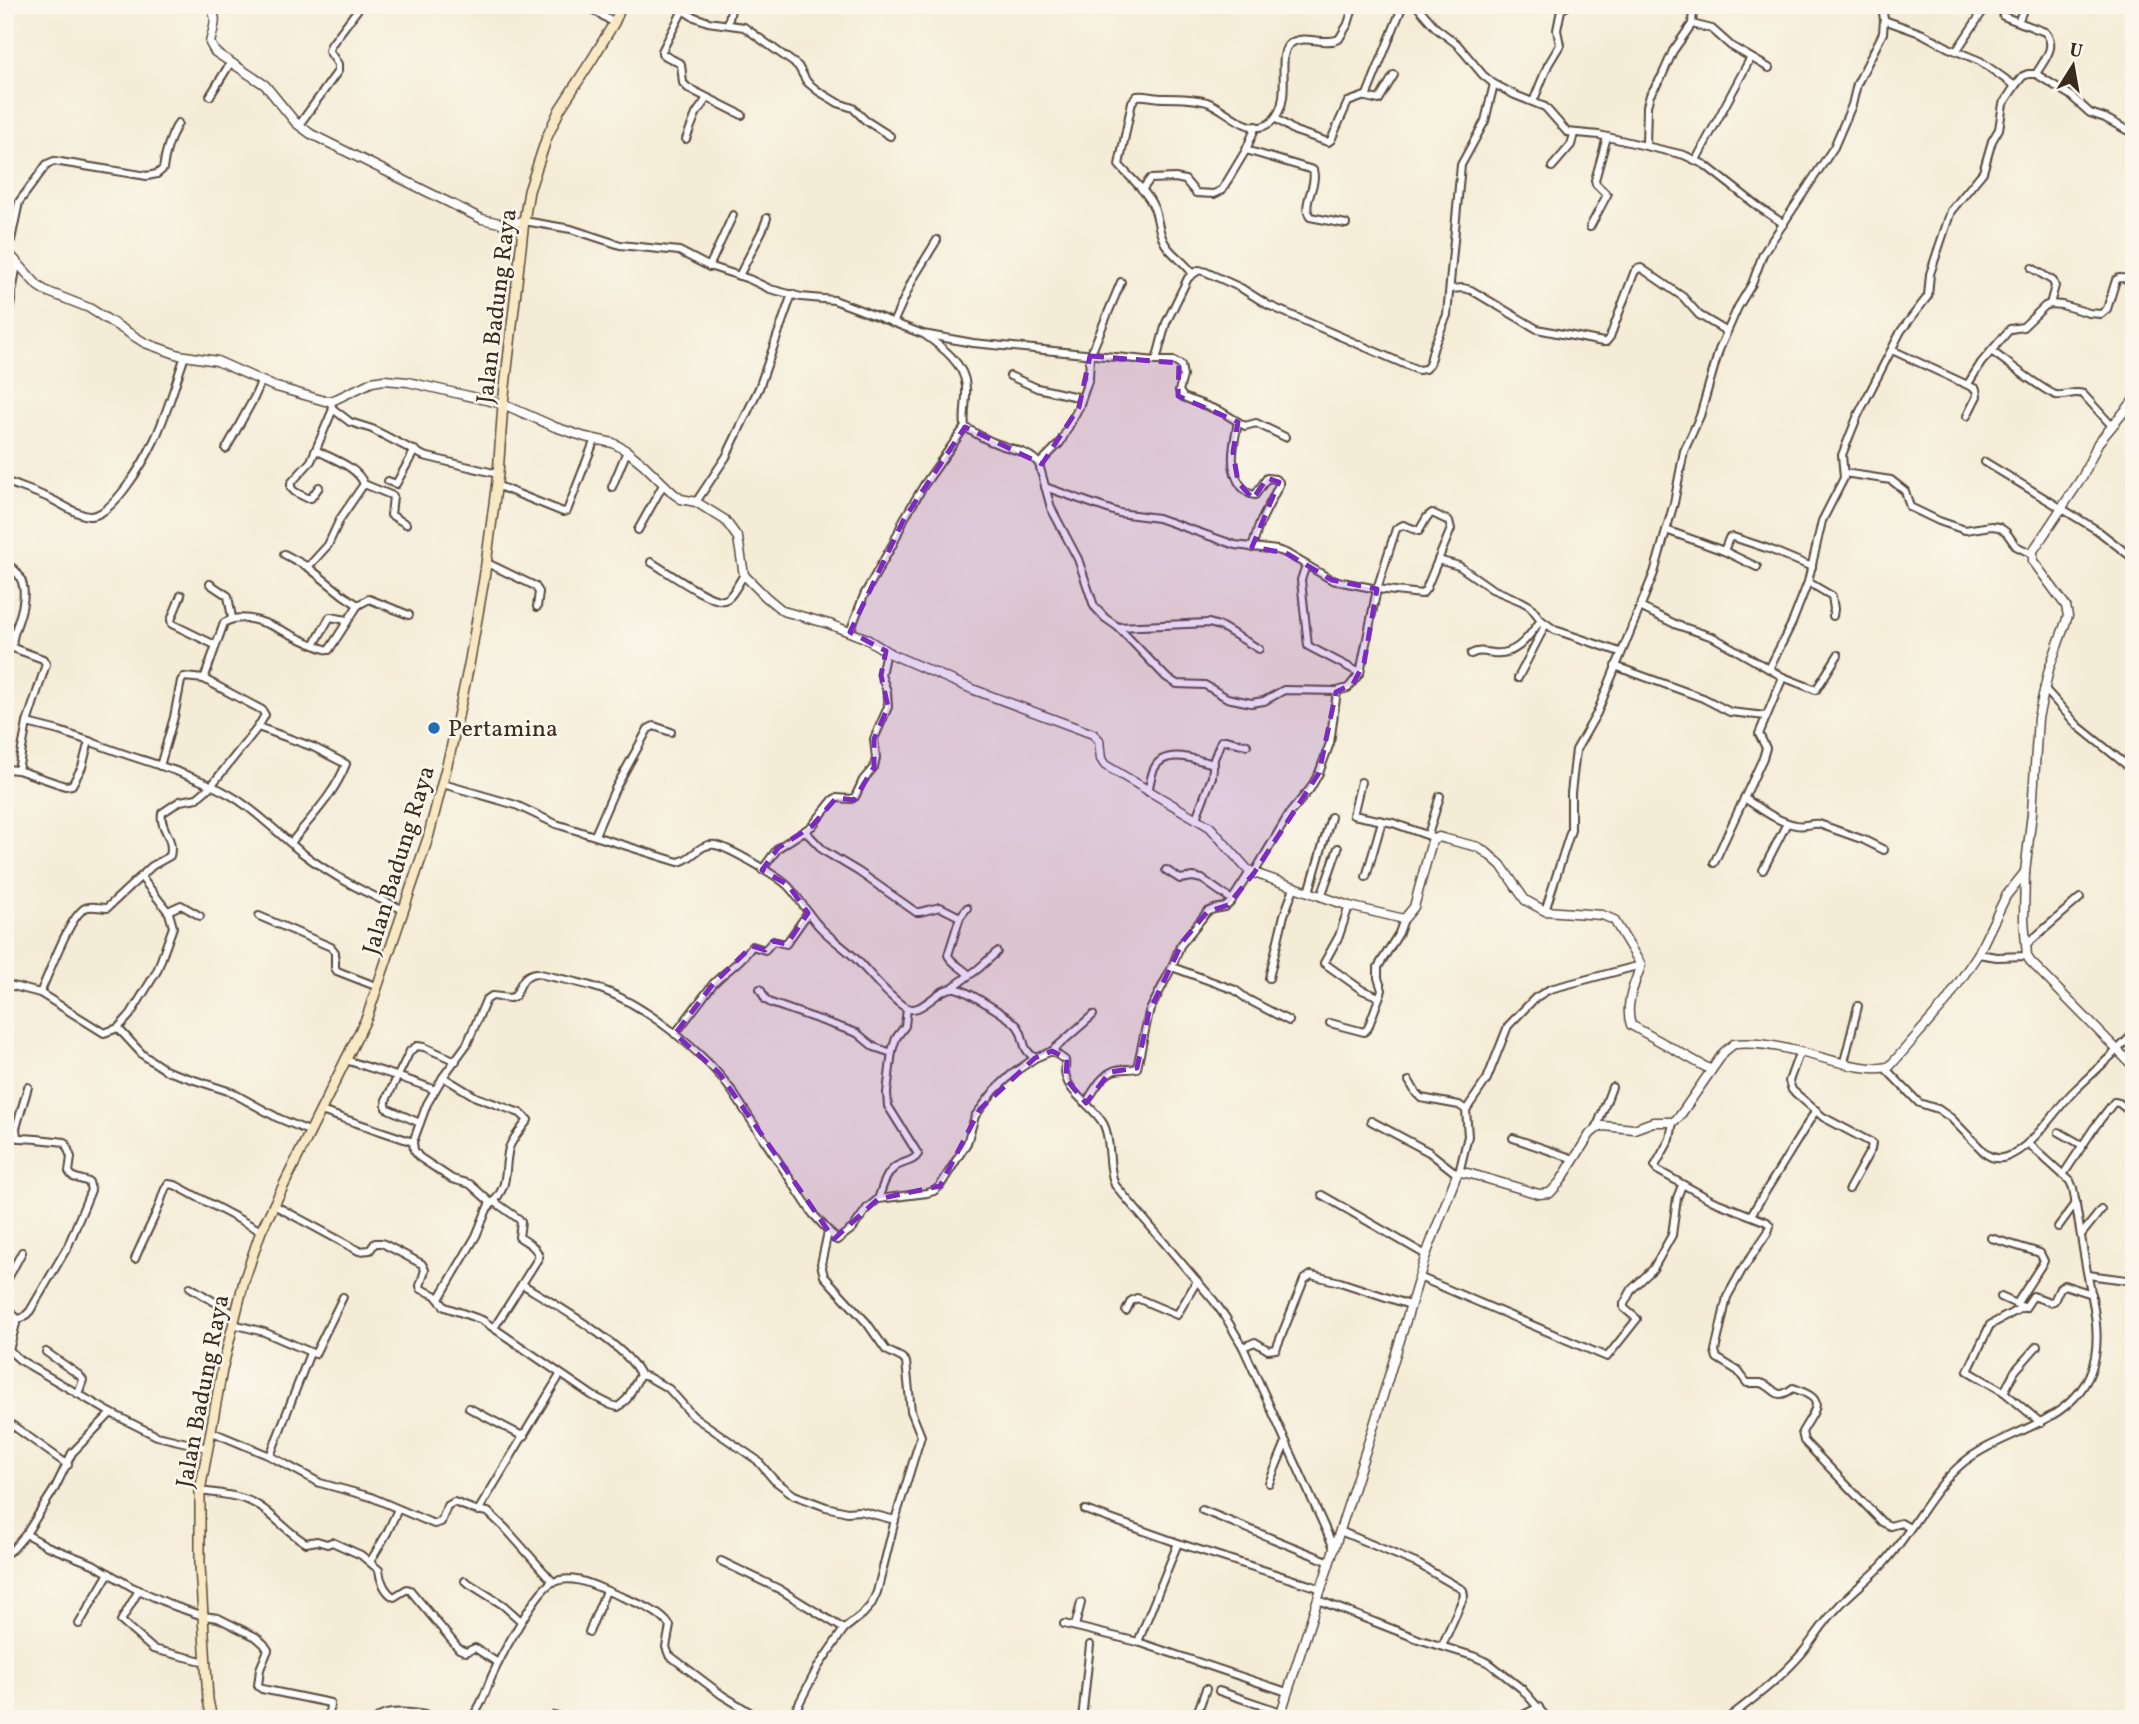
<svg xmlns="http://www.w3.org/2000/svg" width="2139" height="1724" font-family="Vollkorn,serif">
<style>
.lines{fill:none;stroke-linecap:round;stroke-linejoin:round}
.minor-casing{stroke:#57473a;stroke-width:10}
.tertiary-casing{stroke:#57473a;stroke-width:11}
.secondary-casing{stroke:#57473a;stroke-width:12}
.minor{stroke:#fff;stroke-width:6}
.tertiary{stroke:#fff;stroke-width:8}
.secondary{stroke:#f8e8c3;stroke-width:9}
.marked{fill:#7b2cbf;fill-opacity:0.2;stroke:#7b2cbf;stroke-width:5;stroke-dasharray:14 9;stroke-linejoin:round}
.poi-dot{fill:#1f6fb2;stroke:#fbf7ec;stroke-width:2.5}
.labels{text-anchor:middle;stroke-width:5;stroke-linejoin:round;paint-order:stroke}
.street-label{font-size:24px;fill:#3b2a1e;stroke:#fbf7ec}
.poi-label{font-size:24px;fill:#3b2a1e;stroke:#fbf7ec;text-anchor:start}
</style>
<rect width="100%" height="100%" fill="#fbf7ec"/>
<filter id="ink" filterUnits="userSpaceOnUse"><feTurbulence type="fractalNoise" baseFrequency=".0143" numOctaves="2"/><feDisplacementMap in="SourceGraphic" scale="14" xChannelSelector="R" yChannelSelector="G"/><feConvolveMatrix kernelMatrix="1 2 1 2 8 2 1 2 1" color-interpolation-filters="sRGB"/></filter>
<filter id="wash" filterUnits="userSpaceOnUse"><feTurbulence type="fractalNoise" baseFrequency=".00686" numOctaves="4" result="noise"/><feDisplacementMap in="SourceGraphic" scale="28" xChannelSelector="R" yChannelSelector="G"/><feGaussianBlur stdDeviation="1.57" result="paint"/><feColorMatrix in="noise" values="0 0 0 0 0 0 0 0 0 0 0 0 0 0 0 0 0 1.4 0 .05"/><feComposite in="paint" operator="in"/></filter>
<g filter="url(#wash)">
<rect width="100%" height="100%" fill="#f4ecd6"/>
</g>
<g filter="url(#ink)">
<g class="lines">
<defs>
<g id="minor">
<path d="M586,5L614,23"/>
<path d="M675,5L692,16L708,22L744,27L798,66L807,82L818,91L838,103L853,108L865,120L890,136"/>
<path d="M1416,5L1436,28L1457,44L1483,75L1494,84L1515,95L1545,107L1567,132L1599,135L1684,155L1705,165L1760,208L1784,224"/>
<path d="M1632,5L1639,7L1643,5"/>
<path d="M1690,5L1693,10L1692,24"/>
<path d="M683,10L662,51V54L681,64L683,83L688,88L742,115"/>
<path d="M2003,16L2045,32C2058,46 2044,60 2036,74"/>
<path d="M1884,20L1923,34L1949,48L1980,61L2015,86"/>
<path d="M2019,20L2025,5"/>
<path d="M728,24L732,5"/>
<path d="M1957,50L1987,5"/>
<path d="M1394,75L1379,100L1366,97L1403,5"/>
<path d="M210,96L231,62"/>
<path d="M1533,102L1548,65L1560,45L1557,30L1561,10L1569,5"/>
<path d="M1275,118L1295,131L1328,142L1331,140L1348,102L1365,96"/>
<path d="M299,125L338,71V64L329,51L331,45L361,5"/>
<path d="M686,139L696,114L707,98"/>
<path d="M1646,145L1647,106L1650,95L1662,76L1673,51L1692,24L1712,29L1731,46L1769,68"/>
<path d="M1246,150L1313,170C1318,186 1301,203 1310,217L1346,224"/>
<path d="M1696,160L1750,59"/>
<path d="M1552,167L1571,145L1574,134"/>
<path d="M1142,190L1150,179L1175,178L1185,180L1196,193L1214,194L1222,190L1246,150L1256,126"/>
<path d="M524,221L571,229L620,245L679,251L706,265L749,279L770,289L801,297L834,300L923,334L973,343L1156,361L1166,323L1188,278L1199,270L1206,272L1241,288L1268,305L1404,364L1418,370L1425,369L1429,365L1434,346L1447,315L1461,165L1485,121L1494,84"/>
<path d="M1590,227L1607,195L1596,184L1595,180L1607,137"/>
<path d="M5,247L11,240L19,202L47,164L54,161L147,176L157,174L163,169C165,152 169,139 178,123"/>
<path d="M709,267L733,215"/>
<path d="M2032,268L2053,281L2055,286L2050,304"/>
<path d="M1192,273C1185,262 1173,256 1166,245C1158,234 1159,220 1154,208C1147,191 1131,179 1119,165L1132,102L1137,96C1146,95 1154,98 1164,98C1178,98 1193,98 1207,102C1224,108 1241,128 1260,127C1266,126 1270,124 1274,119C1294,96 1274,54 1291,43C1305,34 1324,46 1339,39L1348,24L1354,5"/>
<path d="M739,276L763,229L767,218"/>
<path d="M1450,289L1463,288L1471,290L1537,329L1603,342H1606L1610,337L1634,273L1637,269L1641,268L1683,297L1699,315L1726,331"/>
<path d="M893,323L913,279L937,240"/>
<path d="M925,335C942,347 965,364 966,387C967,401 963,414 965,427C975,433 984,439 995,443C1010,449 1029,451 1039,464L1051,508L1078,559L1094,606L1105,618L1118,627L1209,623L1222,627L1259,649"/>
<path d="M1892,350L1976,389L1977,396L1967,416"/>
<path d="M1991,351C2005,360 2043,391 2056,395C2066,397 2073,390 2083,394L2112,426"/>
<path d="M1156,361H1173L1181,365L1183,376L1179,391L1183,397L1222,412L1245,426L1256,423L1285,437"/>
<path d="M1010,376L1037,388L1082,398"/>
<path d="M1968,384L1981,363L2010,329L2023,327L2045,306L2050,304L2062,305L2089,313L2101,314L2107,309L2116,280L2119,278L2134,279"/>
<path d="M330,401L333,409L350,422L372,429L424,456L498,474"/>
<path d="M5,417C9,396 5,377 5,356C6,325 12,294 17,263"/>
<path d="M1238,422C1234,443 1227,469 1242,487C1247,492 1248,494 1255,495L1267,478L1275,479L1279,482V485L1259,525L1252,548"/>
<path d="M226,449L254,398L261,382"/>
<path d="M1985,462L2097,530L2134,559"/>
<path d="M1039,464L1060,443L1079,407L1089,378L1090,356L1121,282"/>
<path d="M1844,473L1891,480L1905,491L1910,507L1939,521L1965,530L1991,526L1999,527L2006,532L2016,546L2032,554"/>
<path d="M5,481C20,487 36,492 51,499C62,504 76,515 89,516C112,518 145,460 154,441C167,414 175,384 185,356"/>
<path d="M388,481L396,484L415,450"/>
<path d="M364,484L393,496L391,515L406,524"/>
<path d="M496,485L563,512L567,511L595,439"/>
<path d="M319,487L311,498H307L295,492L291,488V483L311,461L333,409"/>
<path d="M612,487L627,451"/>
<path d="M1045,487L1119,513L1158,518L1235,545L1277,550L1286,553L1332,580L1377,589L1422,594L1426,589L1438,560L1459,566L1492,589L1521,601L1530,606L1541,620L1555,630L1620,652"/>
<path d="M696,502L726,457L759,388L792,294"/>
<path d="M638,530L663,485"/>
<path d="M1666,530L1724,551L1757,567"/>
<path d="M1724,551L1729,538L1733,537L1769,549L1812,567"/>
<path d="M651,562C665,570 710,603 724,600C732,599 739,581 744,575"/>
<path d="M5,563C29,576 26,599 18,622C15,631 11,639 13,648L43,659L46,664L27,723L18,770"/>
<path d="M487,563L535,586L539,592L537,607"/>
<path d="M1306,565L1301,580L1308,646L1360,673"/>
<path d="M308,567L328,545L340,519L364,484C357,466 332,459 316,450"/>
<path d="M210,584L228,596L232,618"/>
<path d="M181,595L171,620L172,624L215,645"/>
<path d="M358,605L369,599L409,615"/>
<path d="M1640,607L1677,625L1713,637L1783,677L1816,690L1838,655"/>
<path d="M1833,616L1834,609L1832,596L1808,582L1822,521L1844,478L1842,455L1858,415L1901,331L1928,296L1930,274L1951,211L1983,172L1992,141L1999,129L2003,104L2015,86L2023,76L2028,74H2036L2070,95L2090,113L2105,118L2134,134"/>
<path d="M1118,627L1166,677L1177,684L1205,685L1227,698L1251,703L1264,701L1284,690L1337,691L1330,743L1319,773L1310,789L1289,814L1254,873"/>
<path d="M850,632L864,595L894,542L904,519L924,485L965,427"/>
<path d="M314,645L330,617L347,620"/>
<path d="M1471,654C1479,650 1485,652 1493,653C1517,656 1528,637 1541,620"/>
<path d="M1615,666L1703,698L1730,712L1766,716"/>
<path d="M1769,669L1792,623L1808,582"/>
<path d="M1518,678L1546,624"/>
<path d="M204,679L262,710L265,715L258,727L313,747L346,764C334,795 311,817 291,843"/>
<path d="M2044,688L2078,726L2134,771"/>
<path d="M1337,691L1348,688L1360,673L1377,589L1396,529L1403,525L1419,531L1427,517L1432,513L1449,521L1451,529L1438,560"/>
<path d="M27,723L59,731L89,741"/>
<path d="M160,766L174,717L181,681L184,677L204,679L224,623C253,605 299,644 329,650L358,605L343,595L308,567L284,554"/>
<path d="M5,769L18,770L65,786L72,785L82,767L89,741C135,760 186,770 230,795C255,809 278,834 301,852C333,877 368,894 404,910"/>
<path d="M2132,770L2134,799"/>
<path d="M1361,782L1353,815L1393,823L1435,838"/>
<path d="M443,784L516,805L556,824L678,862C693,860 698,843 715,845C728,847 780,877 789,887C800,899 807,913 818,925C830,939 846,948 858,961C872,976 885,993 903,1006C921,1019 937,986 955,988C964,989 1012,1018 1018,1027C1026,1039 1020,1048 1035,1058"/>
<path d="M1148,792C1150,784 1151,775 1154,769C1164,747 1197,760 1214,764"/>
<path d="M1744,798C1760,808 1777,822 1796,825C1804,827 1810,823 1819,824L1864,840L1884,850"/>
<path d="M1196,818L1212,777L1214,759L1221,741L1225,740L1247,745"/>
<path d="M805,831L824,851L859,872L916,912H920L940,907L960,917"/>
<path d="M595,835L615,789L648,729L654,726L671,732"/>
<path d="M1428,835L1440,796"/>
<path d="M1714,863L1763,758L1766,748L1759,734L1783,677"/>
<path d="M762,870L778,848L812,826L833,800L836,798L851,799L855,797L863,780L874,767L876,758L874,739L888,707L887,691L881,675L886,651"/>
<path d="M1166,870L1180,879L1193,877L1202,879L1232,900"/>
<path d="M1763,870L1787,823"/>
<path d="M1366,877L1382,821"/>
<path d="M1309,892L1331,817"/>
<path d="M1321,897L1338,848"/>
<path d="M1349,906L1339,936L1324,963L1362,990L1379,997"/>
<path d="M967,908L960,917L948,955C951,963 963,968 969,975"/>
<path d="M168,911L181,905L200,916"/>
<path d="M1545,911L1571,830V793L1576,750L1597,713L1654,573L1674,503L1684,451L1700,416L1719,350L1738,307L1752,284L1763,254L1834,147L1852,105L1857,84L1883,33L1884,20L1882,5"/>
<path d="M259,916L331,947L335,952V968L337,971L378,987"/>
<path d="M2026,945L2080,898"/>
<path d="M1978,954L1997,957L2027,956"/>
<path d="M1172,967L1235,990L1247,999L1289,1021"/>
<path d="M1269,978L1284,915L1294,888"/>
<path d="M5,984L40,993L104,1033L118,1028L143,1055L167,1071L231,1092L278,1118L311,1132"/>
<path d="M953,987L978,969L997,952"/>
<path d="M760,989L766,1000L771,1003L857,1033L874,1047L892,1053"/>
<path d="M40,993C49,974 69,917 85,908C91,905 100,908 107,908L152,866L170,856C175,837 159,829 162,813L180,801L197,798L211,786L258,727"/>
<path d="M1330,1023L1364,1032L1368,1028L1382,990L1378,978V967L1399,933L1404,919"/>
<path d="M118,1028L130,1015L157,971L173,927L169,913L141,877"/>
<path d="M675,1034L713,984C727,969 740,964 752,946L765,950L773,941L786,944L808,913"/>
<path d="M1052,1051L1065,1060C1066,1066 1064,1072 1066,1077C1071,1096 1095,1107 1104,1125C1112,1142 1107,1166 1115,1185L1214,1301L1226,1318L1243,1347L1334,1548"/>
<path d="M1800,1051L1789,1081L1792,1090L1823,1117L1872,1143L1871,1149L1849,1189"/>
<path d="M346,1060C376,1070 406,1078 435,1090"/>
<path d="M1844,1062L1858,1006"/>
<path d="M1885,1068L1919,1103L1938,1109L1951,1118L1986,1154C1992,1158 1998,1160 2006,1157C2034,1147 2054,1110 2075,1090C2095,1071 2115,1053 2134,1033"/>
<path d="M443,1077L476,1097L520,1113L528,1120C522,1128 512,1139 509,1148C503,1173 511,1184 490,1206"/>
<path d="M1409,1081L1416,1093L1421,1098L1459,1105L1466,1110L1468,1136L1459,1173"/>
<path d="M1086,1103C1093,1092 1101,1076 1113,1071C1120,1068 1129,1070 1137,1068L1149,1012L1172,967L1180,946L1207,912L1214,909L1225,907L1230,903L1250,872"/>
<path d="M1466,1110L1487,1079L1508,1026L1535,998L1550,989L1641,965"/>
<path d="M321,1111L413,1142"/>
<path d="M1371,1121L1429,1152L1457,1174"/>
<path d="M1673,1122L1670,1139L1655,1166L1657,1170L1713,1201L1767,1222L1770,1226L1768,1232L1742,1270L1727,1297L1715,1351L1717,1358L1738,1371L1747,1383C1752,1383 1756,1383 1760,1383C1776,1386 1774,1403 1793,1388C1827,1400 1817,1406 1802,1432L1804,1441L1882,1522L1890,1526L1901,1523L1910,1528"/>
<path d="M420,1123L386,1108V1100L410,1051L417,1046L424,1047L456,1061"/>
<path d="M1596,1129L1612,1087"/>
<path d="M2059,1132L2082,1145"/>
<path d="M5,1137L37,1139L65,1142L71,1157L69,1172L73,1177L89,1182L91,1190L68,1246L30,1311L24,1317L17,1320"/>
<path d="M17,1137L16,1128L28,1087"/>
<path d="M1513,1138L1574,1159"/>
<path d="M2063,1175L2094,1128L2114,1102L2119,1103L2134,1115"/>
<path d="M1322,1195L1426,1255"/>
<path d="M878,1199C882,1189 885,1175 894,1168C902,1161 913,1163 918,1154L888,1106L887,1093L892,1051L896,1038L905,1026L907,1008"/>
<path d="M274,1205L359,1251L370,1250L375,1243H382L422,1264L425,1270L420,1286L421,1289L435,1295L445,1307L482,1320L593,1396L611,1405L618,1407L627,1399L640,1375L648,1377L669,1389L693,1416L757,1460L774,1480L794,1495L826,1507L847,1512L860,1511L895,1520"/>
<path d="M1751,1215L1816,1110"/>
<path d="M2058,1227L2076,1202"/>
<path d="M2081,1235L2101,1210"/>
<path d="M1991,1238L2040,1253L2044,1261L2017,1303"/>
<path d="M135,1259C142,1241 152,1224 159,1206C162,1198 163,1191 168,1184L175,1185L261,1231"/>
<path d="M2088,1275L2134,1281"/>
<path d="M1419,1277L1607,1357L1637,1319L1624,1308V1304L1632,1289L1653,1269L1672,1235L1677,1198L1682,1185"/>
<path d="M5,1284L22,1252"/>
<path d="M522,1284C549,1301 630,1347 640,1375"/>
<path d="M190,1287L236,1315"/>
<path d="M2001,1297L2025,1308L2033,1296L2050,1302L2054,1301L2060,1288L2064,1285L2092,1294"/>
<path d="M439,1299L476,1236L490,1202L470,1184L452,1179L419,1157L414,1150L413,1142L427,1104L443,1077L467,1044L486,1000L492,996L510,998L515,996C521,985 522,975 536,973C555,978 575,981 594,987C641,1001 704,1052 732,1091L813,1214L837,1240L853,1228L867,1208L878,1199L927,1193L934,1191L940,1186L967,1143L975,1116L995,1090L1012,1074L1035,1058L1052,1051L1093,1015"/>
<path d="M2023,1307L1990,1325L1968,1371L2004,1392L2041,1423"/>
<path d="M5,1308L16,1317L17,1320L9,1350L20,1360L111,1413L157,1436L208,1448"/>
<path d="M1126,1311L1131,1301L1137,1298L1177,1315L1197,1281"/>
<path d="M233,1324L264,1332L315,1354L343,1297"/>
<path d="M494,1328L539,1257C537,1247 527,1242 519,1237L521,1222L519,1219L495,1202"/>
<path d="M1243,1347L1255,1342L1268,1350L1276,1349L1304,1280L1311,1275L1340,1282L1410,1305"/>
<path d="M46,1352L79,1375L83,1380L78,1394"/>
<path d="M2004,1392L2015,1371L2037,1346"/>
<path d="M469,1408L524,1437"/>
<path d="M5,1420L68,1465"/>
<path d="M210,1431L270,1456L320,1483L371,1497L434,1524L441,1522L447,1506L454,1502L475,1510L488,1512L506,1529L553,1582"/>
<path d="M270,1456L310,1353"/>
<path d="M1269,1483L1286,1442"/>
<path d="M200,1491C219,1494 242,1495 259,1506C276,1517 288,1533 306,1543L317,1541L327,1544L332,1542L361,1555L379,1570C380,1580 385,1592 394,1597L407,1589L410,1590L459,1649L466,1652L475,1648L498,1663"/>
<path d="M1085,1510L1178,1543L1322,1589"/>
<path d="M1202,1510L1330,1562"/>
<path d="M478,1511L560,1375"/>
<path d="M1340,1531L1418,1564L1463,1590L1464,1596L1442,1646"/>
<path d="M26,1534L47,1546L93,1564L132,1587L174,1606L203,1616L218,1618L256,1637L264,1644L268,1650L260,1669L258,1686L262,1689L330,1703L329,1719"/>
<path d="M5,1554L13,1549L26,1534L55,1488L72,1453L111,1413"/>
<path d="M721,1561L779,1589L844,1629"/>
<path d="M370,1562L387,1533L398,1509"/>
<path d="M465,1581L503,1605L521,1621"/>
<path d="M139,1590L121,1621L153,1649L206,1662"/>
<path d="M1318,1600L1418,1639L1473,1656L1489,1663L1522,1689L1548,1719"/>
<path d="M79,1624L109,1573"/>
<path d="M1064,1624L1138,1642L1287,1692"/>
<path d="M1075,1626L1081,1603"/>
<path d="M589,1632L606,1591"/>
<path d="M1138,1642L1178,1543"/>
<path d="M1219,1691L1281,1712"/>
<path d="M554,1715L566,1719"/>
<path d="M377,1719C391,1705 434,1718 452,1719"/>
<path d="M470,1719C481,1708 486,1690 492,1676C500,1658 537,1588 553,1582C573,1574 593,1585 610,1592C630,1601 658,1608 670,1626L666,1647L669,1655L722,1695L761,1719"/>
<path d="M791,1719L818,1667L844,1629L863,1614L871,1605L877,1592L895,1520L921,1436L911,1411L906,1362L902,1358L886,1350L867,1323L824,1276L821,1264L828,1232"/>
<path d="M1082,1719L1090,1645"/>
<path d="M1195,1719L1206,1689"/>
<path d="M1515,1719L1539,1707"/>
<path d="M1727,1719C1754,1698 1781,1678 1803,1652C1815,1637 1825,1620 1839,1606C1853,1590 1871,1578 1885,1562C1913,1530 1931,1489 1964,1462C2004,1430 2071,1425 2091,1371C2103,1340 2093,1303 2087,1272C2082,1244 2078,1216 2073,1188L2070,1181L2028,1143"/>
</g>
<g id="tertiary">
<path d="M208,5C220,17 213,28 210,43L215,52L265,85L296,123L311,134L482,219L504,224L524,221"/>
<path d="M5,249L38,286L46,291L89,308L145,343L179,355L217,361L273,386L325,401L334,400L372,382L384,380L408,382L503,404L555,427L585,437L613,443L627,451L643,464L674,494L681,499L696,502L725,520L738,538L744,575L766,597L783,611L829,624L865,638L891,654L972,689L1093,734L1099,740L1101,759L1105,765L1210,827L1247,869L1254,873L1349,906L1404,919L1414,907L1432,841L1439,837L1446,839L1478,847L1486,852L1501,865L1525,900L1545,911L1602,915L1614,920L1641,965C1635,983 1624,1005 1631,1025L1711,1070"/>
<path d="M2134,400L2098,443L2083,476L2033,551V561L2066,606L2068,616L2049,669L2038,718L2032,813L2025,872L2024,919L2027,956L2030,961L2134,1067"/>
<path d="M1279,1719L1374,1425L1426,1255L1457,1174L1461,1172L1471,1174L1539,1194L1550,1193L1560,1182L1590,1134L1596,1129L1603,1126L1634,1129L1653,1122H1673L1679,1117L1724,1052L1734,1044C1756,1042 1783,1047 1804,1053C1826,1058 1870,1074 1890,1066L1946,1002L1978,954L2006,896L2025,872"/>
</g>
<path id="secondary" d="M212,1719L208,1700L200,1566V1491L222,1370L244,1281L261,1231L367,1017L428,838L451,749L469,665L484,579L498,474L503,404L524,221L529,191L547,137L560,109L593,58L614,23L622,5"/>
</defs>
<use href="#minor" class="minor-casing"/>
<use href="#tertiary" class="tertiary-casing"/>
<use href="#secondary" class="secondary-casing"/>
<use href="#minor" class="minor"/>
<use href="#tertiary" class="tertiary"/>
<use href="#secondary" class="secondary"/>
</g>
</g>
<path class="marked" d="M1090,356L1179,363L1178,396L1238,422L1233,452L1238,482L1253,499L1267,478L1279,482L1252,547L1286,553L1332,580L1377,589L1364,663L1353,684L1336,692L1319,773L1254,873L1228,905L1207,912L1183,941L1149,1012L1137,1068L1110,1072L1086,1103L1066,1079L1067,1059L1052,1051L1035,1058L980,1109L940,1186L878,1199L834,1239L719,1073L675,1034L713,984L752,946L765,950L773,941L787,944L808,913L788,885L762,870L778,848L812,826L836,798L854,800L874,767V739L888,707L881,675L886,651L850,632L904,519L965,427L1042,464L1079,407Z"/>
<circle class="poi-dot" cx="434" cy="728" r="7"/>
<g class="labels">
<g class="street-label">
<text transform="translate(496 306) rotate(-83)" y="8">Jalan Badung Raya</text>
<text transform="translate(398 860) rotate(-73)" y="8">Jalan Badung Raya</text>
<text transform="translate(202 1391) rotate(-79)" y="8">Jalan Badung Raya</text>
</g>
<g class="poi-label">
<text x="448" y="736">Pertamina</text>
</g>
</g>
<rect width="2139" height="1724" fill="none" stroke="#fbf7ec" stroke-width="28"/>
<g transform="translate(2073 66) rotate(11)" stroke="#fbf7ec" stroke-width="5" paint-order="stroke">
<path d="M0-5L12 26L0 18L-12 26Z" fill="#3b2a1e"/>
<text y="-10" font-size="19" font-weight="bold" text-anchor="middle" fill="#3b2a1e">U</text>
</g>
</svg>
